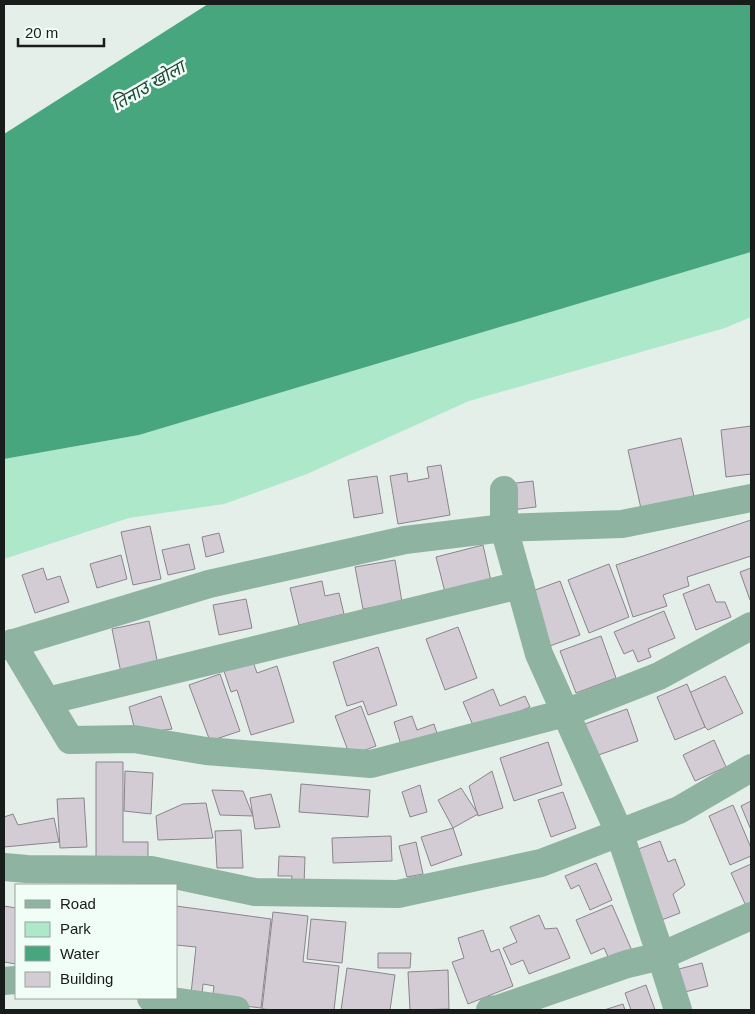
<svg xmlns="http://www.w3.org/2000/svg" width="755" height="1014" font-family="Helvetica,'Noto Sans Devanagari',sans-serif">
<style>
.green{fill:#aee8cb}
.water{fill:#48a67e}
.building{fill:#d4ccd5;stroke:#8b848c}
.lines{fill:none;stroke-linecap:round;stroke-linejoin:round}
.minor{stroke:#8eb3a0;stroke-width:28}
.labels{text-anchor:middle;stroke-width:5;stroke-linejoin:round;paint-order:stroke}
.water-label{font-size:18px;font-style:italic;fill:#204836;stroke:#f1fdf7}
</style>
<rect width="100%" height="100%" fill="#e4efe9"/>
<path class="green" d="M751,252V317L725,328L469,401L307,474L224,504L129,518L4,559V459L139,435Z"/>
<path class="water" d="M208,4H751V252L139,435L4,459V134Z"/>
<g class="building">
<path d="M751,426V474L726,477L721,430Z"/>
<path d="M681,438L695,501L642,513L628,450Z"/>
<path d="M441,465L450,515L398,524L390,476L407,473L408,482L429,478L427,467Z"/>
<path d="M377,476L383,513L354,518L348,480Z"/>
<path d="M533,481L536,507L511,510L508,484Z"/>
<path d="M751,520V556L687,577L689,586L663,595L667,606L633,617L616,565Z"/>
<path d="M150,526L161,579L133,585L121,532Z"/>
<path d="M219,533L224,552L206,557L202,537Z"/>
<path d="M189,544L195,569L168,575L162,550Z"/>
<path d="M483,545L491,581L445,592L436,557Z"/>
<path d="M121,555L127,579L97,588L90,564Z"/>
<path d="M395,560L402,602L363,609L355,567Z"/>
<path d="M609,564L629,617L589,633L568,580Z"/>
<path d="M43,568L47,580L60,576L69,602L35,613L22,575Z"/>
<path d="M751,568V600H750L740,572Z"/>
<path d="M322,581L325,596L339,593L344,614L299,625L290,588Z"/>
<path d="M560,581L580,635L547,647L527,593Z"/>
<path d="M709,584L716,602H725L731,617L696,630L683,594Z"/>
<path d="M246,599L252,628L219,635L213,605Z"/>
<path d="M664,611L675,638L648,649L651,657L638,662L633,650L624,654L614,632Z"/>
<path d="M149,621L158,665L121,673L112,629Z"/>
<path d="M458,627L477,678L445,690L426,639Z"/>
<path d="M601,636L616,678L576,693L560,651Z"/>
<path d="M378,647L397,705L368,715L363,701L347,706L333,662Z"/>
<path d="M253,662L257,673L277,666L294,722L251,735L237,690L231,692L224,671Z"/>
<path d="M220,674L240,731L210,741L189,685Z"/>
<path d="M725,676L743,713L708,730L705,727L689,693Z"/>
<path d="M687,684L705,727L675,740L657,697Z"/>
<path d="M493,689L500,706L525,696L530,707L475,730L463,702Z"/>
<path d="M161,696L172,729L136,734L129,707Z"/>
<path d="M361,706L376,746L350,756L335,716Z"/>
<path d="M627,709L638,741L593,757L582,725Z"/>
<path d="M412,716L417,730L434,724L439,740L401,745L394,722Z"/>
<path d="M714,740L726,767L695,781L683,755Z"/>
<path d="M548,742L562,785L514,801L500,758Z"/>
<path d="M96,762H123V842H148V861H96Z"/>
<path d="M125,771L153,773L151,814L124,811Z"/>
<path d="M492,771L503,808L478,816L469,786Z"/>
<path d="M301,784L370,790L368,817L299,812Z"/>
<path d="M420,785L427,812L410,817L402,792Z"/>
<path d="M461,788L478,814L453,828L438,800Z"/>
<path d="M212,790L243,791L253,816L220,815Z"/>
<path d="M563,792L576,828L551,837L538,800Z"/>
<path d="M271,794L280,827L255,829L250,798Z"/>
<path d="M84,798L87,847L60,848L57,799Z"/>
<path d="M751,801V830L741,806Z"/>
<path d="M206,803L213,838L158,840L156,816L183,804Z"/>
<path d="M733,805L751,848V856L730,865L709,816Z"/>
<path d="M13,814L18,825L54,818L59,842L4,847V817Z"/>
<path d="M453,828L462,855L431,866L421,837Z"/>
<path d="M241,830L243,868H217L215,831Z"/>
<path d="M391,836L392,861L333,863L332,838Z"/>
<path d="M660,841L668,862L675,859L685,885L673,894L680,913L659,921L633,851Z"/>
<path d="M416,842L423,874L407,877L399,846Z"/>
<path d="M279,856L305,857L304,885L291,884L292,876H278Z"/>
<path d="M596,863L612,900L590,910L579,885L571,889L565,876Z"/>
<path d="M751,864V904L746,906L731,873Z"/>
<path d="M612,905L633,953L611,963L604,948L591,954L576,920Z"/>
<path d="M4,906L16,908V964L4,962Z"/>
<path d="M176,906L271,919L261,1008L212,1002L214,986L203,984L202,995L191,994L196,947L176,945Z"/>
<path d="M273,912L308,916L303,962L339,966L334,1010H276L262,1009Z"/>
<path d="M539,915L545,929L557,928L570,958L529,974L523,960L511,965L503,948L517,942L510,927Z"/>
<path d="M311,919L346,922L342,963L307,959Z"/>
<path d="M483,930L491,952L499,949L513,986L468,1004L452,962L464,958L458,938Z"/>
<path d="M378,953H411L410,968H378Z"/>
<path d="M702,963L708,986L685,992L679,969Z"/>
<path d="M347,968L395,975L390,1010H341Z"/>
<path d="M448,970L449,1009L410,1010L408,972Z"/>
<path d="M646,985L655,1010H631L625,993Z"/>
<path d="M623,1004L625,1010H604Z"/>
</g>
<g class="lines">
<g class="minor">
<path d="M504,490V528L539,654L619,832L661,956L678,1010"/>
<path d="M12,643L70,740L134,739L206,751L371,764L565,713L659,676L751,626"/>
<path d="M4,646L209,584L405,540L504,528L622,524L751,498"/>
<path d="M47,701L520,585"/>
<path d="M4,867L27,869L151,870L255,892L398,894L541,863L679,810L751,768"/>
<path d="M4,981L16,980"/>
<path d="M151,998L236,1010"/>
<path d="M490,1010L498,1009L627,964L661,956L751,916"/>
</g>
</g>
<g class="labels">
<g class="water-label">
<text transform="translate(148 86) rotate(-30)" y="6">तिनाउ खोला</text>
</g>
</g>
<rect width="755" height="1014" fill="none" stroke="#181c1a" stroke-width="10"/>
<rect x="15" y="884" width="162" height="115" fill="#f1fdf7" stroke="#9aa39f"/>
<rect x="25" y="900" width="25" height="8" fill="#8eb3a0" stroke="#9aa39f"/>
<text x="60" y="909" font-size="15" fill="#181c1a">Road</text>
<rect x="25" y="922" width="25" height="15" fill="#aee8cb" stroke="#9aa39f"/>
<text x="60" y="934" font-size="15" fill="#181c1a">Park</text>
<rect x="25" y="946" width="25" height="15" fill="#48a67e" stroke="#9aa39f"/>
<text x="60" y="959" font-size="15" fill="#181c1a">Water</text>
<rect x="25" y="972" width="25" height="15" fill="#d4ccd5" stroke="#9aa39f"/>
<text x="60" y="984" font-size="15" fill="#181c1a">Building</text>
<path d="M18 38v8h86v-8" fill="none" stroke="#181c1a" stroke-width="2.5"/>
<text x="25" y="38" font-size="15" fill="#181c1a" stroke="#f1fdf7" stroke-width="4" paint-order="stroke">20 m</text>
</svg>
